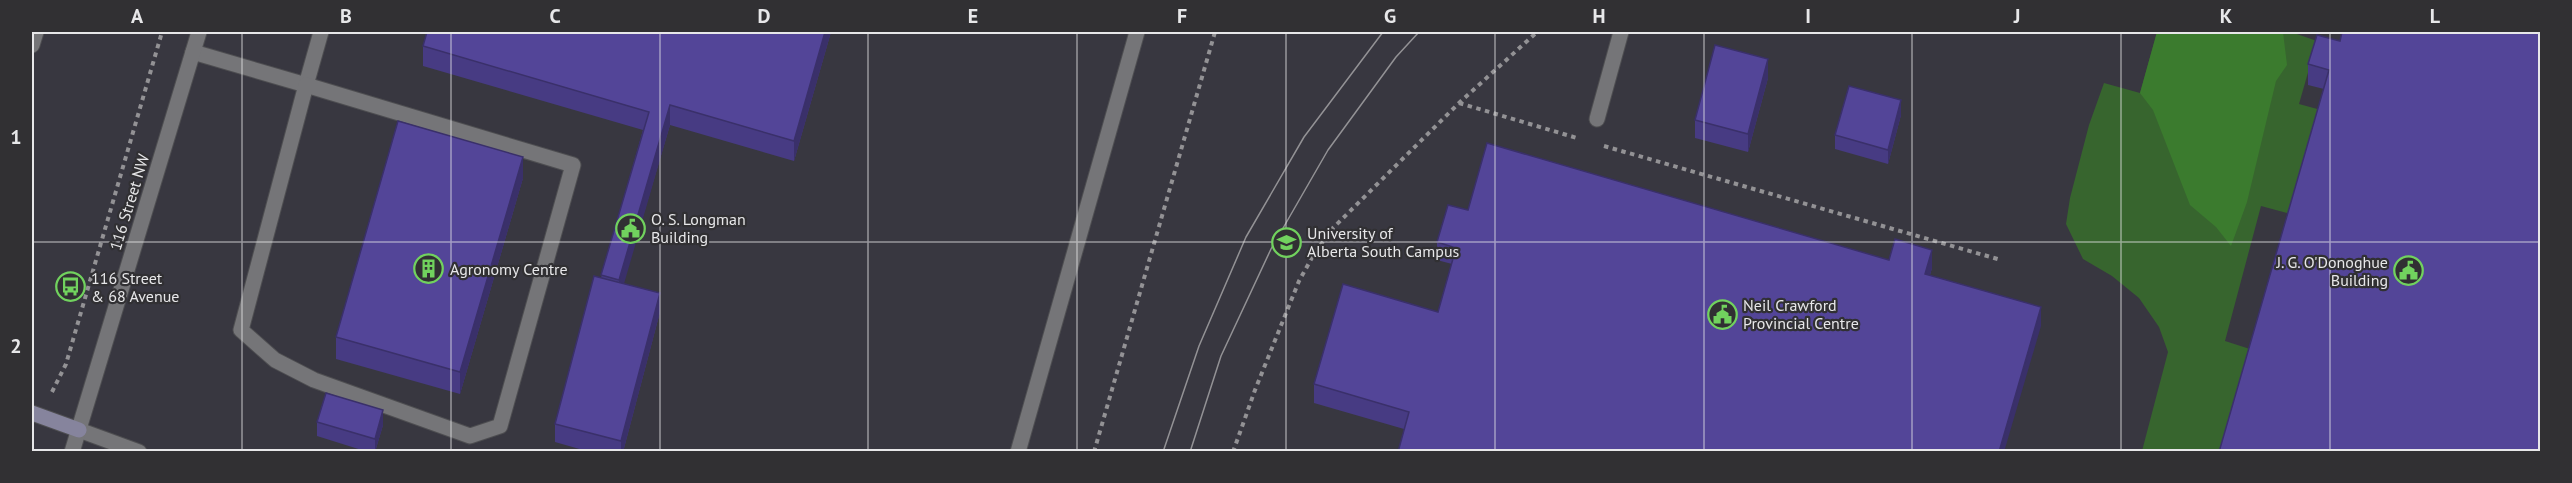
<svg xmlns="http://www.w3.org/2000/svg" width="2572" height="483" font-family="'PT Sans',sans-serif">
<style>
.built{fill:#383740}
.green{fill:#37652e}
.forest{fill:#3b7b2e}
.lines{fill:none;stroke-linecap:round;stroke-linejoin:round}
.service-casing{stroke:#4e4e51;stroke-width:17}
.minor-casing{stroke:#4e4e51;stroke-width:17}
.secondary-casing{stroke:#4e4e51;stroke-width:17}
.path{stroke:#939295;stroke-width:4;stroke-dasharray:4.5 4.5;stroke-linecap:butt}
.service{stroke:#757578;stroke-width:15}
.minor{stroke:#757578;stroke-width:15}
.secondary{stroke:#86849d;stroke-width:15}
.tram{stroke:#939295;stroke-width:1.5}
.wall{fill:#473b83}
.shaded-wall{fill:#3a306a}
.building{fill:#534598;stroke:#3a306a;stroke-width:1.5}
.grid{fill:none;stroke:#e7e7e9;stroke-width:1.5;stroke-opacity:0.55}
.labels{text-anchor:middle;stroke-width:4.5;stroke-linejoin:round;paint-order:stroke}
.street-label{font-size:16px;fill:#e7e7e9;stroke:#313033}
.poi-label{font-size:16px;fill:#e7e7e9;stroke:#313033;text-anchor:start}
.neatline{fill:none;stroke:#e7e7e9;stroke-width:2}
.grid-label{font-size:20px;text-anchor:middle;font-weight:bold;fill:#e7e7e9}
</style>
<rect width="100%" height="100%" fill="#313033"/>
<rect class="built" x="32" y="32" width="2508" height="419"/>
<path class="green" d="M2157,32H2291L2317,41L2299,104L2321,110L2291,214L2261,206L2225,341L2253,350L2223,451H2142L2168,352L2159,327L2139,298L2112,276L2083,259L2066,224L2070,198L2089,125L2104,83L2140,93Z"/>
<path class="forest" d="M2157,32H2283L2287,65L2276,81L2247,202L2231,246L2216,227L2190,205L2153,110L2140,93Z"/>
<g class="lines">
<defs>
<g id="service">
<path d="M32,45L36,32"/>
<path d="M193,52L306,85L321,32"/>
<path d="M306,85L573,165L500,426L470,436L314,380L275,360L241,330Z"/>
<path d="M1597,119L1621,32"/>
<path d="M1018,452L1137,32"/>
</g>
<g id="minor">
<path d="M79,430L139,452"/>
<path d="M72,452L199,32"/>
</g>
<path id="secondary" d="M32,413L79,430"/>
</defs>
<use href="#service" class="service-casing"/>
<use href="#minor" class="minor-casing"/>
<use href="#secondary" class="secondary-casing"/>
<g class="path">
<path d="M1459,103L1577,138"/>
<path d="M1604,146L2001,260"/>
<path d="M52,392L66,364L162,32"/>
<path d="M1094,452L1215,32"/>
<path d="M1233,452L1255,390L1299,281L1314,254L1333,228L1459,103L1537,32"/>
</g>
<use href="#service" class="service"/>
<use href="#minor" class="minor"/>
<use href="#secondary" class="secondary"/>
<g class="tram">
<path d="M1163,452L1199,346L1246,237L1304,137L1383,32"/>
<path d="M1190,452L1221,356L1271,249L1328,150L1396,57L1419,32"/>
</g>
</g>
<g class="wall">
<path d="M427,32H831L794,161L670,125L623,284L660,312L623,452H590L555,442V424L601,278L643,130L423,66V46Z"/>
<path d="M2340,41L2324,89L2308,85V64Z"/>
<path d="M1768,78L1748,152L1695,138V120Z"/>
<path d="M1901,115L1888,164L1835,149V135Z"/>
<path d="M523,178L460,394L336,359V337Z"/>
<path d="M1468,210L1889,260L1932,268L1930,275L2041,326L1404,429L1314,403V384L1438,312L1452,264L1437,260V242Z"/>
<path d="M317,422L383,425L375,452H368L317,436Z"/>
</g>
<g class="shaded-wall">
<path d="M825,32H831L794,161V141Z"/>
<path d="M1768,59V78L1748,152V134Z"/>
<path d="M1901,100V115L1888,164V150Z"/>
<path d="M670,105V125L619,301V280Z"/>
<path d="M523,157V178L460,394V372Z"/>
<path d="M1932,250V268L1925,292V274Z"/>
<path d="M660,293V312L623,452H621V441Z"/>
<path d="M2041,307V326L2004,452H1999Z"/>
<path d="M383,410V425L375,452V439Z"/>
</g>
<g class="building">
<path d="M427,32H825L794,141L670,105L619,280L601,275L649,112L423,46Z"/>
<path d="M2342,32H2541V452H2219L2329,70L2308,64L2317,35L2340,41Z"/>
<path d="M1715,45L1768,59L1748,134L1695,120Z"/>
<path d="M1849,86L1901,100L1888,150L1835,135Z"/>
<path d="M398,121L523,157L460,372L336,337Z"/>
<path d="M1487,143L1889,260L1895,239L1932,250L1925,274L2041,307L1999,452H1398L1409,412L1314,384L1343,284L1438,312L1456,248L1437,242L1448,205L1468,210Z"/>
<path d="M594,276L660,293L621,441L555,424Z"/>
<path d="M326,393L383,410L375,439L317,422Z"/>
</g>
<path class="grid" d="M242,32V452M451,32V452M660,32V452M868,32V452M1077,32V452M1286,32V452M1495,32V452M1704,32V452M1912,32V452M2121,32V452M2330,32V452M32,242H2540"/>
<defs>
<symbol id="civic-ring" viewBox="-11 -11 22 22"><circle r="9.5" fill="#313033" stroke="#71d25e" stroke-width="1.5"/><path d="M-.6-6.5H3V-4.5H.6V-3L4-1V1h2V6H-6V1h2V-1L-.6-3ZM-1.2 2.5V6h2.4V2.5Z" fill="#71d25e"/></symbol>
<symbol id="university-ring" viewBox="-11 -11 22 22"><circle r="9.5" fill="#313033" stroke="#71d25e" stroke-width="1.5"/><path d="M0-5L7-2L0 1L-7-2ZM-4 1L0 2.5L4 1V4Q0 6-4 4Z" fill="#71d25e"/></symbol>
<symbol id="building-ring" viewBox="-11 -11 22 22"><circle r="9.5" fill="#313033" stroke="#71d25e" stroke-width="1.5"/><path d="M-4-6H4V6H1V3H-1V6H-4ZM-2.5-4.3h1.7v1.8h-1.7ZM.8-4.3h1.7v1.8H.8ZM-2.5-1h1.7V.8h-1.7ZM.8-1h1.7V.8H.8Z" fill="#71d25e"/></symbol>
<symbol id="bus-ring" viewBox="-11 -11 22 22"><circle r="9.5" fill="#313033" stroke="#71d25e" stroke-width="1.5"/><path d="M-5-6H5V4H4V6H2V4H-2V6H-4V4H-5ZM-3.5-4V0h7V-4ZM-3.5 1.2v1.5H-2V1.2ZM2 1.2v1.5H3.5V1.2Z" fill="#71d25e"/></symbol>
</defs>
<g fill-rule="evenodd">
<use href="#civic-ring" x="614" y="212" width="33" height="33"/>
<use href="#university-ring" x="1270" y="226" width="33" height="33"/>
<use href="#building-ring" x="412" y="252" width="33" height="33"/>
<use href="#civic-ring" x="2392" y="254" width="33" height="33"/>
<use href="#bus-ring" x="54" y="270" width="33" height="33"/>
<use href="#civic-ring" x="1706" y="298" width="33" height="33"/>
</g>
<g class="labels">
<g class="street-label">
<text transform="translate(129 202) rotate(-73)" y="6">116 Street NW</text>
</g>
<g class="poi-label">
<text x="651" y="225">O. S. Longman<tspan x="651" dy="18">Building</tspan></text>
<text x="1307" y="239">University of<tspan x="1307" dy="18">Alberta South Campus</tspan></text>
<text x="2388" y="268" text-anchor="end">J. G. O'Donoghue<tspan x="2388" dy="18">Building</tspan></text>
<text x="450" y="275">Agronomy Centre</text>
<text x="91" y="284">116 Street<tspan x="91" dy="18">&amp; 68 Avenue</tspan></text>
<text x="1743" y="311">Neil Crawford<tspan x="1743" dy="18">Provincial Centre</tspan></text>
</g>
</g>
<rect width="2572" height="483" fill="none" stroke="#313033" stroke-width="66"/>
<rect x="33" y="33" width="2506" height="417" class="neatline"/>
<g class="grid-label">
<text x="137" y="23">A</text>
<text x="346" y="23">B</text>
<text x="555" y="23">C</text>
<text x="764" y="23">D</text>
<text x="973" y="23">E</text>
<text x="1182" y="23">F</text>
<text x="1390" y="23">G</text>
<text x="1599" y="23">H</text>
<text x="1808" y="23">I</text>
<text x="2017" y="23">J</text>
<text x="2226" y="23">K</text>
<text x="2435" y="23">L</text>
<text x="16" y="144">1</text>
<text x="16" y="353">2</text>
</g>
</svg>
